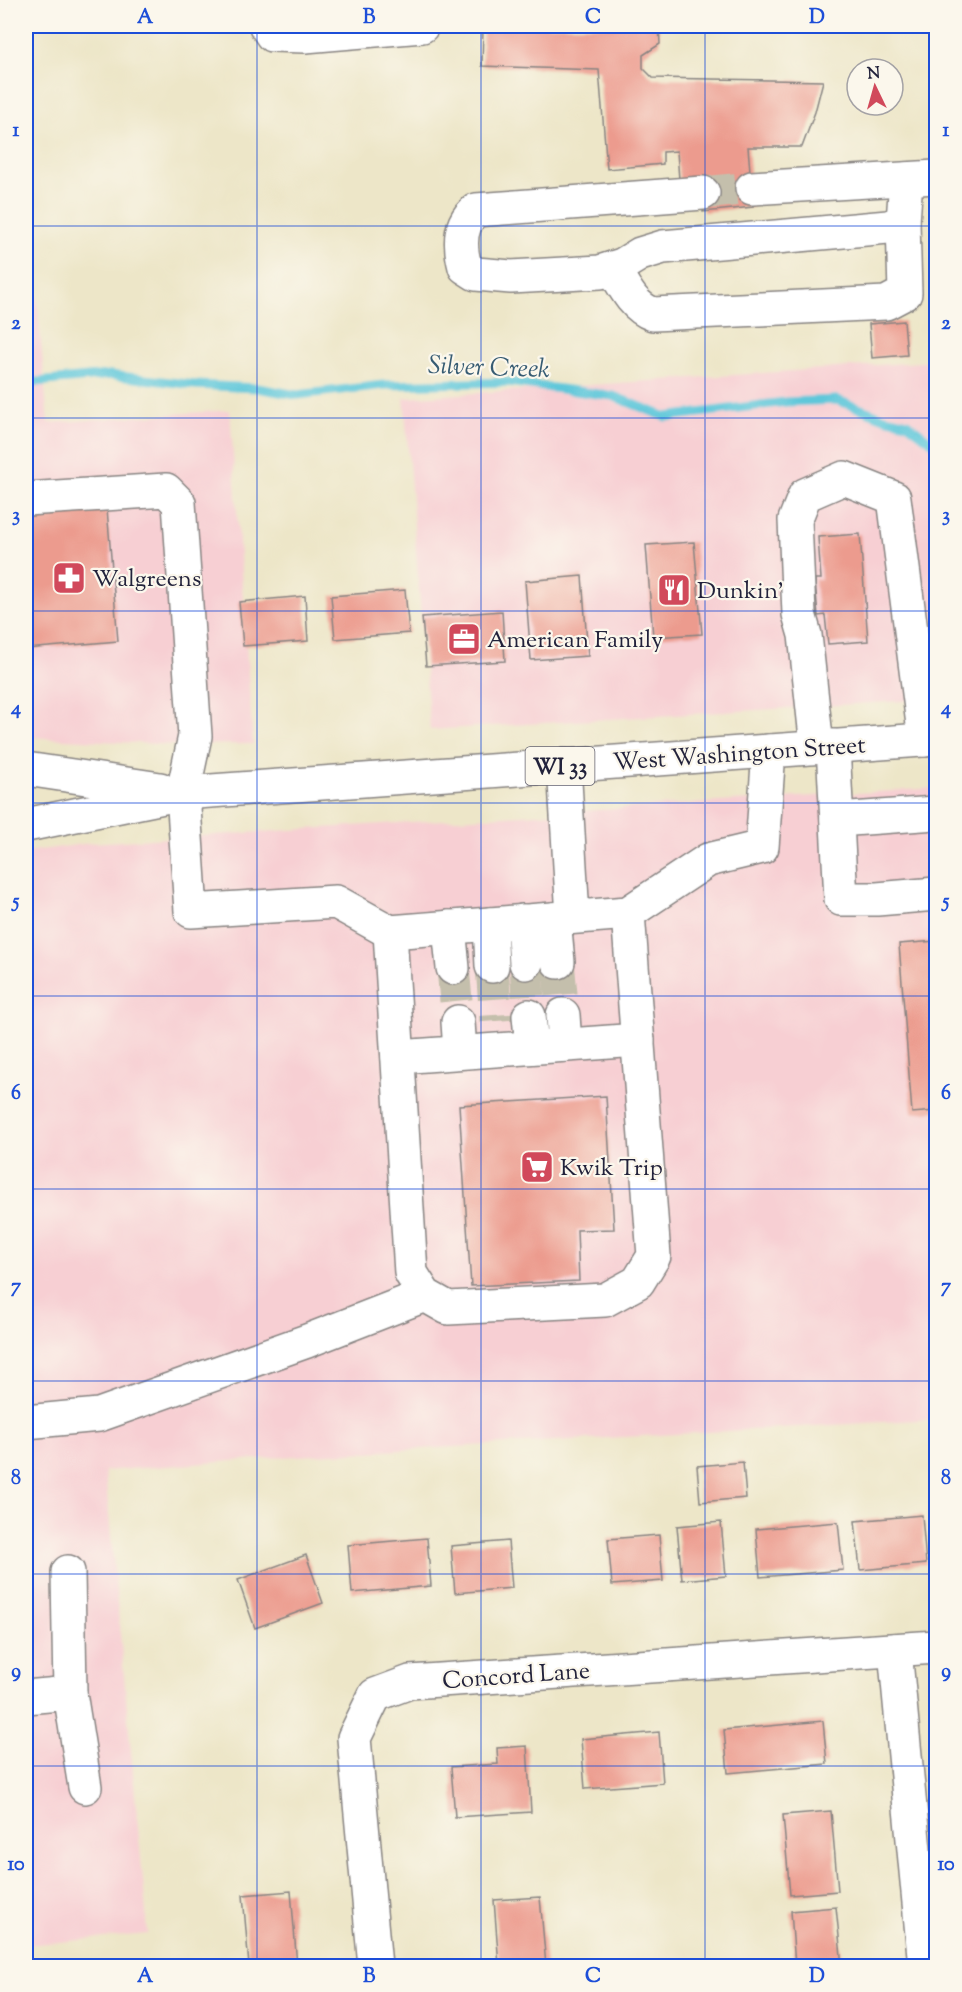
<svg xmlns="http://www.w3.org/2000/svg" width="962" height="1992" font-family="'Sorts Mill Goudy',serif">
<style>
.built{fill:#f7cfd3}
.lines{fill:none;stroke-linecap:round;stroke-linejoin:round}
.stream{stroke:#5ec7da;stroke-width:9}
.building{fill:#ec9b8e}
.minor-tunnel{stroke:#c4bfac;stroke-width:33;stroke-dasharray:33 16;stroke-linecap:butt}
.minor-casing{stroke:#888482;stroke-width:36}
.major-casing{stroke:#888482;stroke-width:36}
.minor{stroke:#fff;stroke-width:33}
.major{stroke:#fff;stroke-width:33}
.grid{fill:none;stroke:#1d4ed8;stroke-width:1.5;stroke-opacity:0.55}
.labels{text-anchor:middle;stroke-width:4.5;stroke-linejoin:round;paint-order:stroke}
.shield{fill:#fbf7ec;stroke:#636270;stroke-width:1.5}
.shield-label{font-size:22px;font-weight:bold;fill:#22223b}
.poi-label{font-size:24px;fill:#22223b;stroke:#fbf7ec;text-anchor:start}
.street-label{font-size:24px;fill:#22223b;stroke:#fbf7ec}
.water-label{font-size:26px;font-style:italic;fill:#375c73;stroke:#fbf7ec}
.neatline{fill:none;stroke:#1d4ed8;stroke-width:2}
.grid-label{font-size:20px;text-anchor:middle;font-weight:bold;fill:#1d4ed8}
</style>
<rect width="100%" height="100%" fill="#fbf7ec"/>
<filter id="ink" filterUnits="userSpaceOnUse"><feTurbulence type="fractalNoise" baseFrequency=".0167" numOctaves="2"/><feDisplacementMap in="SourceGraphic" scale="12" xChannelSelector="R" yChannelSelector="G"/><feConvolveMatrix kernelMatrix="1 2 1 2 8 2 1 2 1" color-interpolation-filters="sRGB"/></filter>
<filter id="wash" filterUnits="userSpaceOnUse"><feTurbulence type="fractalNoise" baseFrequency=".008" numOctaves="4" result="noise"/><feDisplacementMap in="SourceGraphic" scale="24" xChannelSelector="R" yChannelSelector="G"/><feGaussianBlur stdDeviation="1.35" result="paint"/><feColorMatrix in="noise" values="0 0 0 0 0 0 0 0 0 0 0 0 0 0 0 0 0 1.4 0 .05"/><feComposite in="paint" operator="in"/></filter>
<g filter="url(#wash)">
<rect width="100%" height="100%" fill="#ede6c8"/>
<g class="built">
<path d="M37,296L48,423L230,410L253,744L174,745L26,737V297Z"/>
<path d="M936,361V699L430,730L404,398Z"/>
<path d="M936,788V1419L282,1457L105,1471L148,1934L26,1945V852L91,843Z"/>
</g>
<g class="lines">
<path class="stream" d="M26,383L110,375L195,385L257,388L297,395L384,385L509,382L613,396L666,417L786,402L837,400L885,418L907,423L936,445"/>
</g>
<g id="blocks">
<g class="building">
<path d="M483,26H659L660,44L643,55V68L653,78L823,81L815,112L802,147H748L753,207L703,212L702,179L679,180L677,151L663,152V164L607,169L599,70L482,66Z"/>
<path d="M904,321L907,355L872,358L869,324Z"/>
<path d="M107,509L118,641L26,649V516Z"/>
<path d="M860,534L868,641L828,644L825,615L818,616L815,579H821L818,537Z"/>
<path d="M694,542L702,634L653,637L646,545Z"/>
<path d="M582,576L588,656L531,660L525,581Z"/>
<path d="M405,590L409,633L335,639L331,596Z"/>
<path d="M305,596L308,641L243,646L239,602Z"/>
<path d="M502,611L505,661L426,666L422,617Z"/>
<path d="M936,941V1111L912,1113L899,944Z"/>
<path d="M606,1096L614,1229L577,1230L579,1281L471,1286L459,1105Z"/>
<path d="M743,1462L746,1498L700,1502L697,1466Z"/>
<path d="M922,1515L926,1564L860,1570L855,1521Z"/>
<path d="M721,1522L726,1576L682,1580L677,1526Z"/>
<path d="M838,1522L843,1570L760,1577L756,1529Z"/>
<path d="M659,1535L663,1581L612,1585L608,1539Z"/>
<path d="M427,1538L431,1586L352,1593L348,1545Z"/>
<path d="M508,1541L512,1588L455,1593L451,1546Z"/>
<path d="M306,1555L323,1603L255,1628L238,1580Z"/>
<path d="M823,1721L827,1764L728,1773L724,1730Z"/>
<path d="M659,1732L663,1783L585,1789L581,1739Z"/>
<path d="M527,1746L531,1812L455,1817L451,1767L498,1764L497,1748Z"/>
<path d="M831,1811L838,1891L790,1895L783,1815Z"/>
<path d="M291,1891L297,1966H249L243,1895Z"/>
<path d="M540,1897L546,1966H499L494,1900Z"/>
<path d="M836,1907L842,1966H795L791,1911Z"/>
</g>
</g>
</g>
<g filter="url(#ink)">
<use href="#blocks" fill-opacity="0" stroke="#888482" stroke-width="1.5"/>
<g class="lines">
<g class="minor-tunnel">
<path d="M703,193L752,188"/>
<path d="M558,962L563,1015"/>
<path d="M526,963L529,1016"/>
<path d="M492,966L496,1021"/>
<path d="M453,968L458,1022"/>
</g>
<defs>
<g id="minor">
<path d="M266,26L272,35L305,36L422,26"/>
<path d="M752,188L936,177"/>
<path d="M703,193L476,210C458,224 460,248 465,267L476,274L511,277L600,272L622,265L640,254L663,247L888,227L903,222"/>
<path d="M613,268C623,285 633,307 653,314L886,303L905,293L903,222L906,179"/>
<path d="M26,499L166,490L179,503L195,736L183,793L191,911L336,902L390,932L628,913L708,860L762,847L769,751"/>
<path d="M833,746L841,899H877L936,894"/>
<path d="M817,747L805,635L799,614L795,520L805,495L844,478L894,498L925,740"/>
<path d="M564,765L573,917"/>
<path d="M837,820L936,813"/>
<path d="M554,919L558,962"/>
<path d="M523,921L526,963"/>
<path d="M490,924L492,966"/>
<path d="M449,927L453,968"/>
<path d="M390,932L411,1273L425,1295L448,1308L605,1300L638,1282L654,1256L628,913"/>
<path d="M563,1015L565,1045"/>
<path d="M529,1016L532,1047"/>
<path d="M458,1022L460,1052"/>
<path d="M398,1057L638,1040"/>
<path d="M26,1422L99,1415L307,1341L425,1295"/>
<path d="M68,1572L70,1693"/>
<path d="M895,1650L925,1966"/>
<path d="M26,1697L70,1693L85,1787"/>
<path d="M375,1966L354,1738L375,1695L410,1682L936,1647"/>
</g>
<g id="major">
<path d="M26,769L160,789"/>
<path d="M26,825L183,793L936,739"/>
</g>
</defs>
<use href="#minor" class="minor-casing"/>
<use href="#major" class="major-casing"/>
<use href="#minor" class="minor"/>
<use href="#major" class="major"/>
</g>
</g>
<path class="grid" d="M257,26V1966M481,26V1966M705,26V1966M26,226H936M26,418H936M26,611H936M26,803H936M26,996H936M26,1189H936M26,1381H936M26,1574H936M26,1766H936"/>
<defs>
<symbol id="pharmacy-square" viewBox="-11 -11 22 22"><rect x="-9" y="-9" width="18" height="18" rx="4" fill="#d1495b" stroke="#fbf7ec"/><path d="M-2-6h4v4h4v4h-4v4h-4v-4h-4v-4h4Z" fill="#fff"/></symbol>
<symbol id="restaurant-square" viewBox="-11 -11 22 22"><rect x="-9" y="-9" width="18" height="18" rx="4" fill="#d1495b" stroke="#fbf7ec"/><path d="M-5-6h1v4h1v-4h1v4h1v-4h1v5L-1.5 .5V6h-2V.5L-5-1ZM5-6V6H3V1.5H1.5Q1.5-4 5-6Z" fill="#fff"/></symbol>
<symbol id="office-square" viewBox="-11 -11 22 22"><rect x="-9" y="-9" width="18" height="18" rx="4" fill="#d1495b" stroke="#fbf7ec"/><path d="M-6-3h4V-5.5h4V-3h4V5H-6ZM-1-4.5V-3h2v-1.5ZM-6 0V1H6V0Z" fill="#fff"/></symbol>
<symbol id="supermarket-square" viewBox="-11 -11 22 22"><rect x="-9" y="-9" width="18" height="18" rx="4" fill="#d1495b" stroke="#fbf7ec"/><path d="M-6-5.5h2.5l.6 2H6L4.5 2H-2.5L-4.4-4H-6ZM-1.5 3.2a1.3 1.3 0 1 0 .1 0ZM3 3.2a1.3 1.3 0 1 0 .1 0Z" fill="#fff"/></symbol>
</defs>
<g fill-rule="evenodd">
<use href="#pharmacy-square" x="50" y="559" width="38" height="38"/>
<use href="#restaurant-square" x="655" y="571" width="38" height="38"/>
<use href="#office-square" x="445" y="620" width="38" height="38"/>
<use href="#supermarket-square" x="518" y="1148" width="38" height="38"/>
</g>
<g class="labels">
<rect class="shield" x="525.5" y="747" width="69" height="38" rx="4.5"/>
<g class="shield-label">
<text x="560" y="774">WI 33</text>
</g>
<g class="poi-label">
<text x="92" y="586">Walgreens</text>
<text x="697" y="598">Dunkin'</text>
<text x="487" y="647">American Family</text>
<text x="560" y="1175">Kwik Trip</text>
</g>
<g class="street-label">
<text transform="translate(739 753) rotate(-4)" y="8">West Washington Street</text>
<text transform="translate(516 1675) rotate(-4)" y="8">Concord Lane</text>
</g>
<g class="water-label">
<text transform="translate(489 366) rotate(2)" y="9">Silver Creek</text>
</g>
</g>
<rect width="962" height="1992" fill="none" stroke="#fbf7ec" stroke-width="66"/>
<g transform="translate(875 87) rotate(355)"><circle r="28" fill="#fbf7ec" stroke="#a4a2a5" stroke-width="1.5"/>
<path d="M0-4.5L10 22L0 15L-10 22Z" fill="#d1495b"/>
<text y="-9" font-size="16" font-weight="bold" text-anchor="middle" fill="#22223b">N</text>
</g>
<rect x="33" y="33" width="896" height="1926" class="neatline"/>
<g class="grid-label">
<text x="145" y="23">A</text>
<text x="369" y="23">B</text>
<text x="593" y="23">C</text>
<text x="817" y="23">D</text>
<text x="16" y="136">1</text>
<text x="946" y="136">1</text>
<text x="16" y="329">2</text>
<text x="946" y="329">2</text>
<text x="16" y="521">3</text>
<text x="946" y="521">3</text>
<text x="16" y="714">4</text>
<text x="946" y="714">4</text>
<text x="16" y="907">5</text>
<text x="946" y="907">5</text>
<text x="16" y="1099">6</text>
<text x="946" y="1099">6</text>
<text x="16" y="1292">7</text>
<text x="946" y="1292">7</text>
<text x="16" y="1484">8</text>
<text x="946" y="1484">8</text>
<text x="16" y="1677">9</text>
<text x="946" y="1677">9</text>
<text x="16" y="1870">10</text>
<text x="946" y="1870">10</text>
<text x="145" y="1982">A</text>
<text x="369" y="1982">B</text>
<text x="593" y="1982">C</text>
<text x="817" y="1982">D</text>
</g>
</svg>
